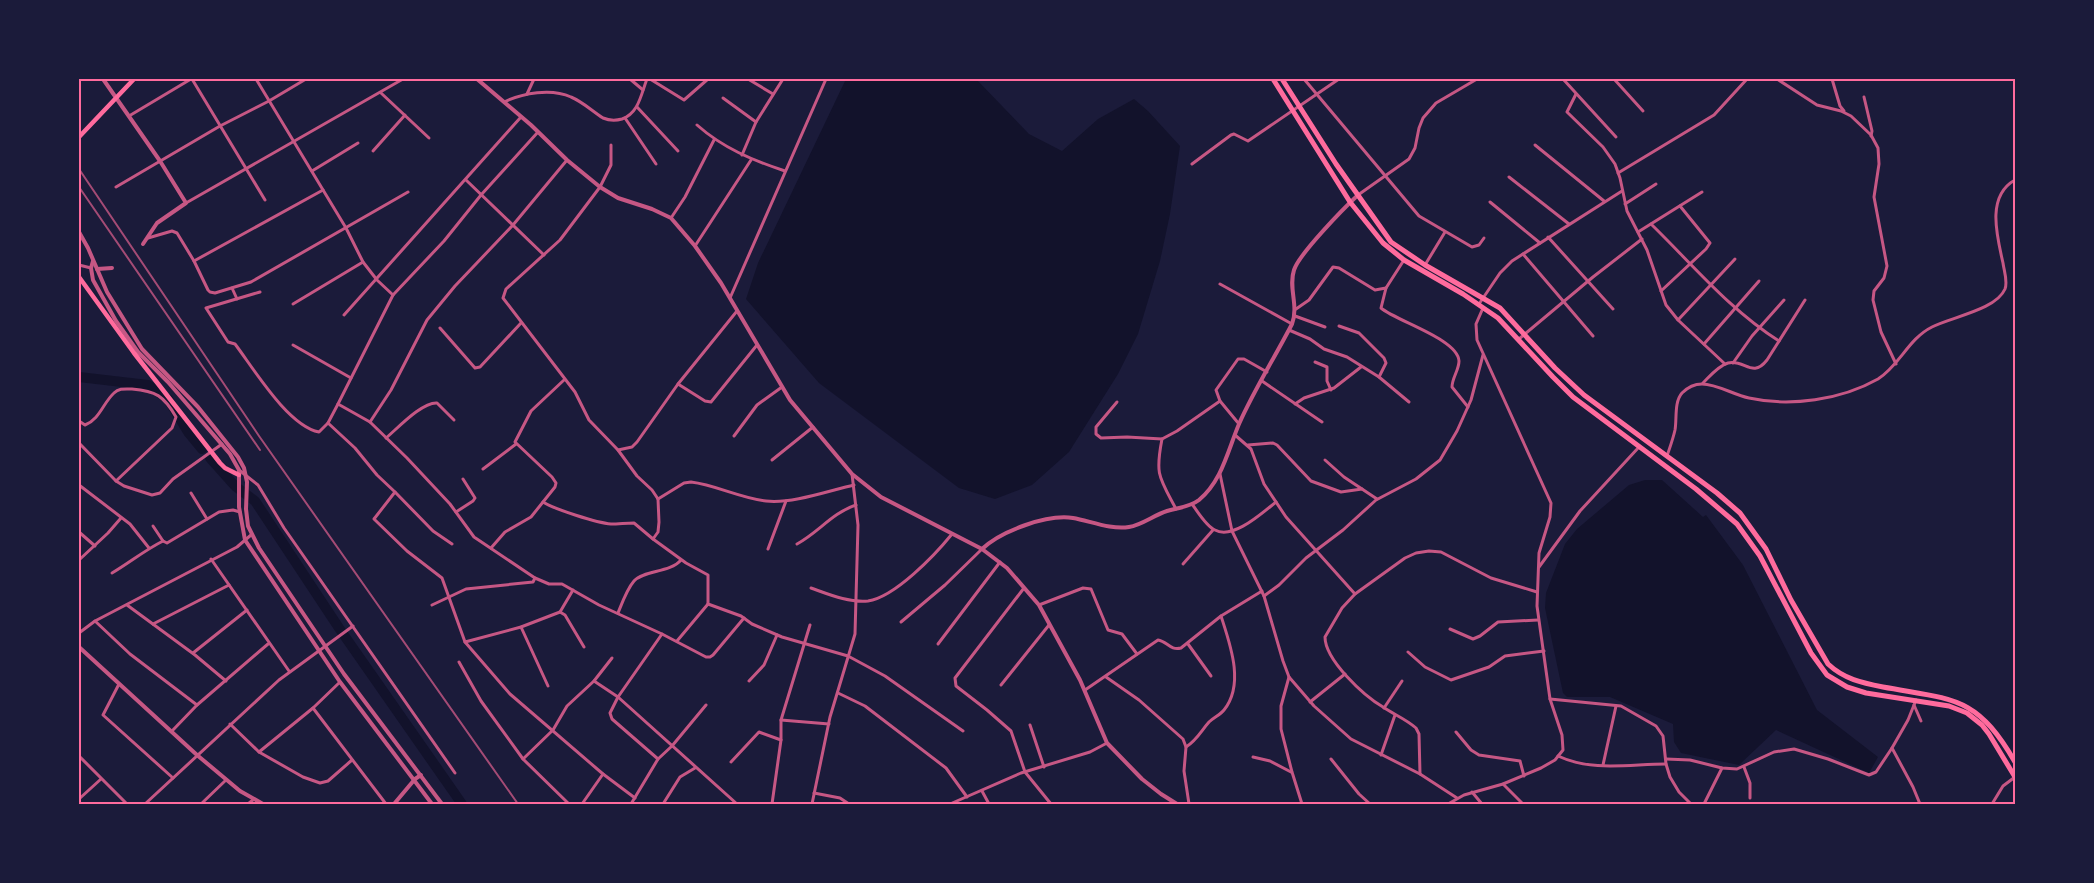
<svg xmlns="http://www.w3.org/2000/svg" width="2094" height="883" font-family="Literata,serif">
<style>
.water{fill:#12122b}
.lines{fill:none;stroke-linecap:round;stroke-linejoin:round}
.river{stroke:#12122b;stroke-width:10}
.minor{stroke:#c65784;stroke-width:3}
.tertiary{stroke:#c65784;stroke-width:4}
.primary{stroke:#ff6b9d;stroke-width:4.5}
.trunk{stroke:#ff6b9d;stroke-width:5}
.rail{stroke:#a44b75;stroke-width:2}
.neatline{fill:none;stroke:#ff6b9d;stroke-width:2}
</style>
<rect width="100%" height="100%" fill="#1b1b3a"/>
<g class="water">
<path d="M846,79H976L1029,134L1062,151L1098,119L1134,99L1148,111L1180,146L1170,214L1160,261L1138,334L1118,374L1069,452L1032,485L995,499L959,488L819,383L746,299L758,263Z"/>
<path d="M1645,480H1662L1703,517L1706,515L1743,565L1817,710L1878,757L1869,773L1776,730L1739,765L1681,753L1674,742L1673,724L1610,697H1567L1563,693L1545,608L1546,593L1565,544L1577,529L1629,485Z"/>
</g>
<g class="lines">
<g class="river">
<path d="M79,377L148,385L168,399L188,432L202,449"/>
<path d="M210,458L235,486L255,501L339,628L462,804"/>
</g>
<g class="minor">
<path d="M192,79L265,200"/>
<path d="M256,79L346,228L363,262L377,280L393,295"/>
<path d="M630,79L643,90"/>
<path d="M650,79L684,100L708,79"/>
<path d="M748,79L773,94"/>
<path d="M1304,79L1419,216L1472,247L1479,245L1484,238"/>
<path d="M1563,79L1616,137"/>
<path d="M1614,79L1643,111"/>
<path d="M1777,79L1817,105L1841,111L1851,116L1871,135L1878,148L1879,164L1874,197L1887,266L1884,278L1874,291L1873,300L1881,332L1896,364"/>
<path d="M1832,79L1840,106L1844,111"/>
<path d="M381,93L429,138"/>
<path d="M527,94L534,79"/>
<path d="M1576,94L1567,112L1603,147L1615,164L1620,178L1627,211L1647,250L1666,305L1678,320L1725,364"/>
<path d="M1864,97L1872,131L1871,136"/>
<path d="M723,98L756,122"/>
<path d="M504,102C523,93 551,88 571,97C583,102 592,111 603,118C610,121 615,121 622,119C639,113 641,94 647,79"/>
<path d="M637,107L678,151"/>
<path d="M129,116L191,79"/>
<path d="M625,118L656,164"/>
<path d="M697,125C723,148 752,160 785,171"/>
<path d="M1535,145L1604,201"/>
<path d="M373,151L405,115"/>
<path d="M742,155L756,122L783,79"/>
<path d="M1192,164L1231,135L1234,134L1248,141L1339,79"/>
<path d="M312,171L358,143"/>
<path d="M1618,173L1714,115L1747,79"/>
<path d="M1509,177L1569,224"/>
<path d="M466,180L544,255"/>
<path d="M116,187L220,126L269,101L306,79"/>
<path d="M1358,195L1409,159L1415,148L1419,128L1423,118L1436,103L1477,79"/>
<path d="M1490,202L1540,243"/>
<path d="M186,203L403,79"/>
<path d="M1625,204L1656,184"/>
<path d="M671,218L685,197L714,140"/>
<path d="M1651,224C1693,265 1730,310 1779,341"/>
<path d="M1638,232L1702,192"/>
<path d="M1548,237L1613,309"/>
<path d="M148,238L172,231L177,233L194,261L208,290L210,292L215,293L251,282L408,192"/>
<path d="M695,246L751,160"/>
<path d="M1523,254L1593,336"/>
<path d="M1404,260L1386,288L1381,308C1396,321 1458,339 1459,361C1459,370 1452,378 1452,387L1468,407"/>
<path d="M194,261L323,190"/>
<path d="M79,265L91,268"/>
<path d="M1425,265L1445,232"/>
<path d="M1220,284L1292,324"/>
<path d="M232,288L237,299"/>
<path d="M1661,291L1706,249L1710,243L1680,206"/>
<path d="M260,292L206,308L228,342L235,344C254,369 288,426 319,432L328,423L338,404L393,295L444,241L481,195L538,132"/>
<path d="M730,298L826,79"/>
<path d="M293,304L363,262"/>
<path d="M1479,304L1500,273L1512,261L1622,191"/>
<path d="M1296,309L1309,300L1333,267L1339,268L1375,290L1386,288"/>
<path d="M344,315L521,117"/>
<path d="M1295,316L1325,327"/>
<path d="M1678,320L1735,259"/>
<path d="M1339,326L1359,333L1384,358L1386,363L1379,377"/>
<path d="M440,328L475,368L480,367L521,323"/>
<path d="M1289,330L1310,339L1324,349L1347,357L1379,377L1409,402"/>
<path d="M1519,339L1593,277L1642,239"/>
<path d="M1704,344L1759,281"/>
<path d="M293,345L351,378"/>
<path d="M1315,362L1327,367V381L1331,390"/>
<path d="M1733,363L1752,336L1784,300"/>
<path d="M1262,381L1322,422"/>
<path d="M1703,383C1710,376 1718,366 1728,363C1745,359 1752,379 1767,360L1805,300"/>
<path d="M678,384L705,401L711,402L757,345"/>
<path d="M1117,402L1096,427V434L1101,438L1127,437L1162,439L1177,431L1220,401"/>
<path d="M338,404L370,422L407,458L450,504L474,537L535,578L549,584H562L599,605L662,634L706,657H710L713,655L744,618"/>
<path d="M1295,404L1304,398L1334,388L1361,367"/>
<path d="M79,421L85,425C100,419 103,403 114,393C119,388 125,389 132,389C156,391 164,396 176,417L172,428L116,481"/>
<path d="M370,422L391,390L427,320L455,286L513,225L567,160"/>
<path d="M328,423L355,448L377,475L395,492L374,519L407,551L442,578L465,642L510,694L603,774L635,798"/>
<path d="M1239,424L1220,401L1216,390L1238,359H1244L1267,372"/>
<path d="M1235,435L1251,449L1264,484L1286,517L1355,594"/>
<path d="M734,436L757,405L782,387"/>
<path d="M386,438C398,428 422,402 437,403L454,420"/>
<path d="M1162,439C1155,475 1159,477 1176,509"/>
<path d="M79,443L116,481L124,486L152,495L160,493L173,479L222,444"/>
<path d="M1248,445L1273,443L1277,445L1311,481L1341,492L1362,489"/>
<path d="M618,450L632,447L637,442L678,384L737,311"/>
<path d="M1667,456C1670,447 1673,439 1675,430C1677,419 1674,402 1682,393C1687,388 1694,384 1702,384C1717,384 1734,395 1749,398C1790,407 1841,400 1878,379C1900,365 1908,339 1932,327C1951,317 1996,310 2005,289C2008,281 2004,271 2003,263C1997,236 1986,196 2015,180"/>
<path d="M772,460L813,427"/>
<path d="M1325,460L1344,477L1377,499"/>
<path d="M483,469L516,444"/>
<path d="M239,470L258,485L284,528L455,773"/>
<path d="M1220,474L1232,531L1264,596L1283,661L1289,677L1281,706V729L1292,772L1302,804"/>
<path d="M79,485L130,524L149,548"/>
<path d="M395,492L433,531L452,544"/>
<path d="M191,493L207,519"/>
<path d="M658,499L684,483L691,482C716,485 740,498 766,501C792,504 828,491 854,485"/>
<path d="M543,502C554,509 597,523 611,524C619,524 626,523 634,523L653,539L658,532L659,522L658,499L652,490L637,476L618,450L589,420L575,392L503,298L506,289L560,240L600,187L611,165V145"/>
<path d="M1192,504C1198,512 1206,526 1215,530C1233,540 1262,513 1276,502"/>
<path d="M456,512L473,501L475,498L463,479"/>
<path d="M153,526L163,541"/>
<path d="M79,532L95,546"/>
<path d="M653,539L686,563L708,575V604L741,616L752,624L782,637L848,656L885,676L963,731"/>
<path d="M797,544C819,532 832,513 856,505"/>
<path d="M491,548L505,532L531,517L555,487L556,483L552,477L515,442L531,411L564,380"/>
<path d="M768,549L786,501"/>
<path d="M211,559L289,671"/>
<path d="M79,560L108,533L121,518"/>
<path d="M1183,564L1213,530"/>
<path d="M1539,567L1580,511L1639,447"/>
<path d="M112,573C129,563 145,550 163,541L167,543L219,512L233,510L240,512"/>
<path d="M811,588C828,594 849,603 868,601C895,597 935,555 952,534"/>
<path d="M1024,588L955,678L956,686L987,710L1011,731L1025,772L1051,804"/>
<path d="M1264,596L1279,585L1306,558L1343,530L1376,500L1416,479L1440,460L1457,431L1471,400L1483,355"/>
<path d="M127,605L195,655L226,681"/>
<path d="M432,605L466,589L533,582L535,578"/>
<path d="M1039,605L1083,588L1091,589L1108,630L1122,634L1137,654"/>
<path d="M560,612L573,590"/>
<path d="M618,613C622,603 627,589 634,581C644,570 670,573 681,560"/>
<path d="M95,621L130,654L197,705"/>
<path d="M901,622L945,585L982,549"/>
<path d="M153,624L229,585"/>
<path d="M521,627L548,686"/>
<path d="M1450,629L1473,639L1480,636L1498,622L1538,620"/>
<path d="M79,633L95,621L237,547L251,535"/>
<path d="M677,641L708,604"/>
<path d="M465,642L521,627L560,612L565,615L584,647"/>
<path d="M938,644L1000,562"/>
<path d="M1188,644L1211,676"/>
<path d="M1408,652L1425,667L1451,680L1489,667L1505,656L1544,651"/>
<path d="M193,653L247,610"/>
<path d="M459,662L481,701L523,759L569,804"/>
<path d="M1106,677L1139,700L1183,739L1186,747L1184,771L1189,804"/>
<path d="M1289,677L1314,706L1351,739L1420,774L1457,798"/>
<path d="M594,681L618,697L737,804"/>
<path d="M749,681L764,665L777,635"/>
<path d="M119,684L103,715L173,778"/>
<path d="M1001,685L1049,625"/>
<path d="M1085,690L1158,640C1167,641 1170,651 1181,648L1221,616L1262,591"/>
<path d="M838,693L865,706L946,768L967,797"/>
<path d="M1550,699L1621,706L1656,726L1663,736L1666,764L1670,777L1679,792L1691,804"/>
<path d="M1916,700L1908,720L1892,748L1913,787L1920,804"/>
<path d="M1310,702L1345,674"/>
<path d="M1914,705L1921,721"/>
<path d="M313,708L386,804"/>
<path d="M1384,708L1402,681"/>
<path d="M781,720L829,724"/>
<path d="M230,724L259,752L303,777L320,783L328,781L352,760"/>
<path d="M1030,725L1044,767"/>
<path d="M172,731L197,705L268,644"/>
<path d="M1456,732L1471,750L1479,755L1520,761L1524,776"/>
<path d="M1186,747C1197,740 1201,731 1209,722C1214,717 1220,715 1224,710C1245,684 1230,644 1221,616"/>
<path d="M259,752L313,708L340,682"/>
<path d="M1381,755L1395,715"/>
<path d="M79,756L127,804"/>
<path d="M1558,756C1592,772 1630,764 1666,764"/>
<path d="M1253,757L1270,761L1291,772"/>
<path d="M523,759L553,730L567,706L594,681L612,658"/>
<path d="M658,759L612,719L610,713L618,697L662,634"/>
<path d="M1331,759L1359,794L1370,804"/>
<path d="M1666,759L1690,760L1722,768L1737,769L1774,752L1794,749L1828,759L1869,775L1876,772L1892,748"/>
<path d="M731,762L759,732L781,740"/>
<path d="M1603,765L1616,706"/>
<path d="M1744,767L1750,783V798"/>
<path d="M1420,774L1419,734L1416,728C1406,719 1393,714 1383,707C1364,696 1325,660 1325,637L1342,608L1355,594L1405,558L1416,553L1429,551L1441,552L1491,578L1537,592"/>
<path d="M1503,784L1523,804"/>
<path d="M982,791L989,804"/>
<path d="M1472,792L1482,804"/>
<path d="M814,793L840,798L849,804"/>
<path d="M79,799L101,779"/>
<path d="M145,804L279,680L353,626"/>
<path d="M201,804L226,780"/>
<path d="M248,804L254,799"/>
<path d="M582,804L603,774"/>
<path d="M631,804L658,759L672,746L706,705"/>
<path d="M663,804L680,777L695,768"/>
<path d="M772,804L781,740V720L810,625"/>
<path d="M812,804L830,717L855,634L858,525L852,474"/>
<path d="M950,804L1021,773L1090,752L1107,743"/>
<path d="M1448,804L1464,795L1503,784L1541,768L1555,760L1563,750L1562,735L1550,699L1537,606L1539,553L1550,517L1551,503L1477,340L1476,324L1483,308"/>
<path d="M1704,804L1722,768"/>
<path d="M1992,804L2003,786L2015,777"/>
</g>
<g class="tertiary">
<path d="M103,79L160,161L186,203L157,223L143,244"/>
<path d="M477,79L531,125L567,160L600,187L618,198L652,209L671,218L695,246L721,283L790,400L852,474L881,497L982,549L1007,568L1039,605L1080,680L1107,743L1142,779L1161,794L1177,804"/>
<path d="M79,232L88,248L107,292L142,349L198,407L238,457L244,468L247,482L246,509L248,526L259,548L344,674L442,804"/>
<path d="M93,261L91,268L93,280L116,321L138,352L168,382L230,454L239,470V507L245,540L340,682L432,804"/>
<path d="M97,269L112,268"/>
<path d="M982,549C1001,531 1047,514 1073,518C1090,521 1111,530 1129,527C1142,525 1154,515 1167,511C1177,508 1190,507 1199,500C1222,481 1228,450 1239,424C1254,390 1275,357 1292,324C1299,305 1288,288 1294,270C1299,254 1344,208 1358,195"/>
<path d="M79,647L197,755L240,791L263,804"/>
<path d="M394,804L415,779L421,775"/>
</g>
<g class="primary">
<path d="M79,137L134,79"/>
<path d="M79,277L134,353L220,463L225,468L239,475"/>
</g>
<g class="trunk">
<path d="M1273,79L1350,202L1383,243L1404,260L1463,294L1498,318L1553,377L1573,397L1696,489L1737,524L1760,556L1811,653L1827,675L1847,687L1866,693L1949,706L1967,713L1982,725L1989,734L2015,777"/>
<path d="M1282,79L1336,164L1391,242L1425,265L1500,308L1555,368L1584,395L1717,493L1740,513L1766,549L1791,600L1828,664C1844,679 1862,683 1883,687C1954,700 1976,695 2015,762"/>
</g>
<g class="rail">
<path d="M79,169L259,436L518,804"/>
<path d="M79,187L260,450"/>
</g>
</g>
<rect width="2094" height="883" fill="none" stroke="#1b1b3a" stroke-width="160"/>
<rect x="80" y="80" width="1934" height="723" class="neatline"/>
</svg>
